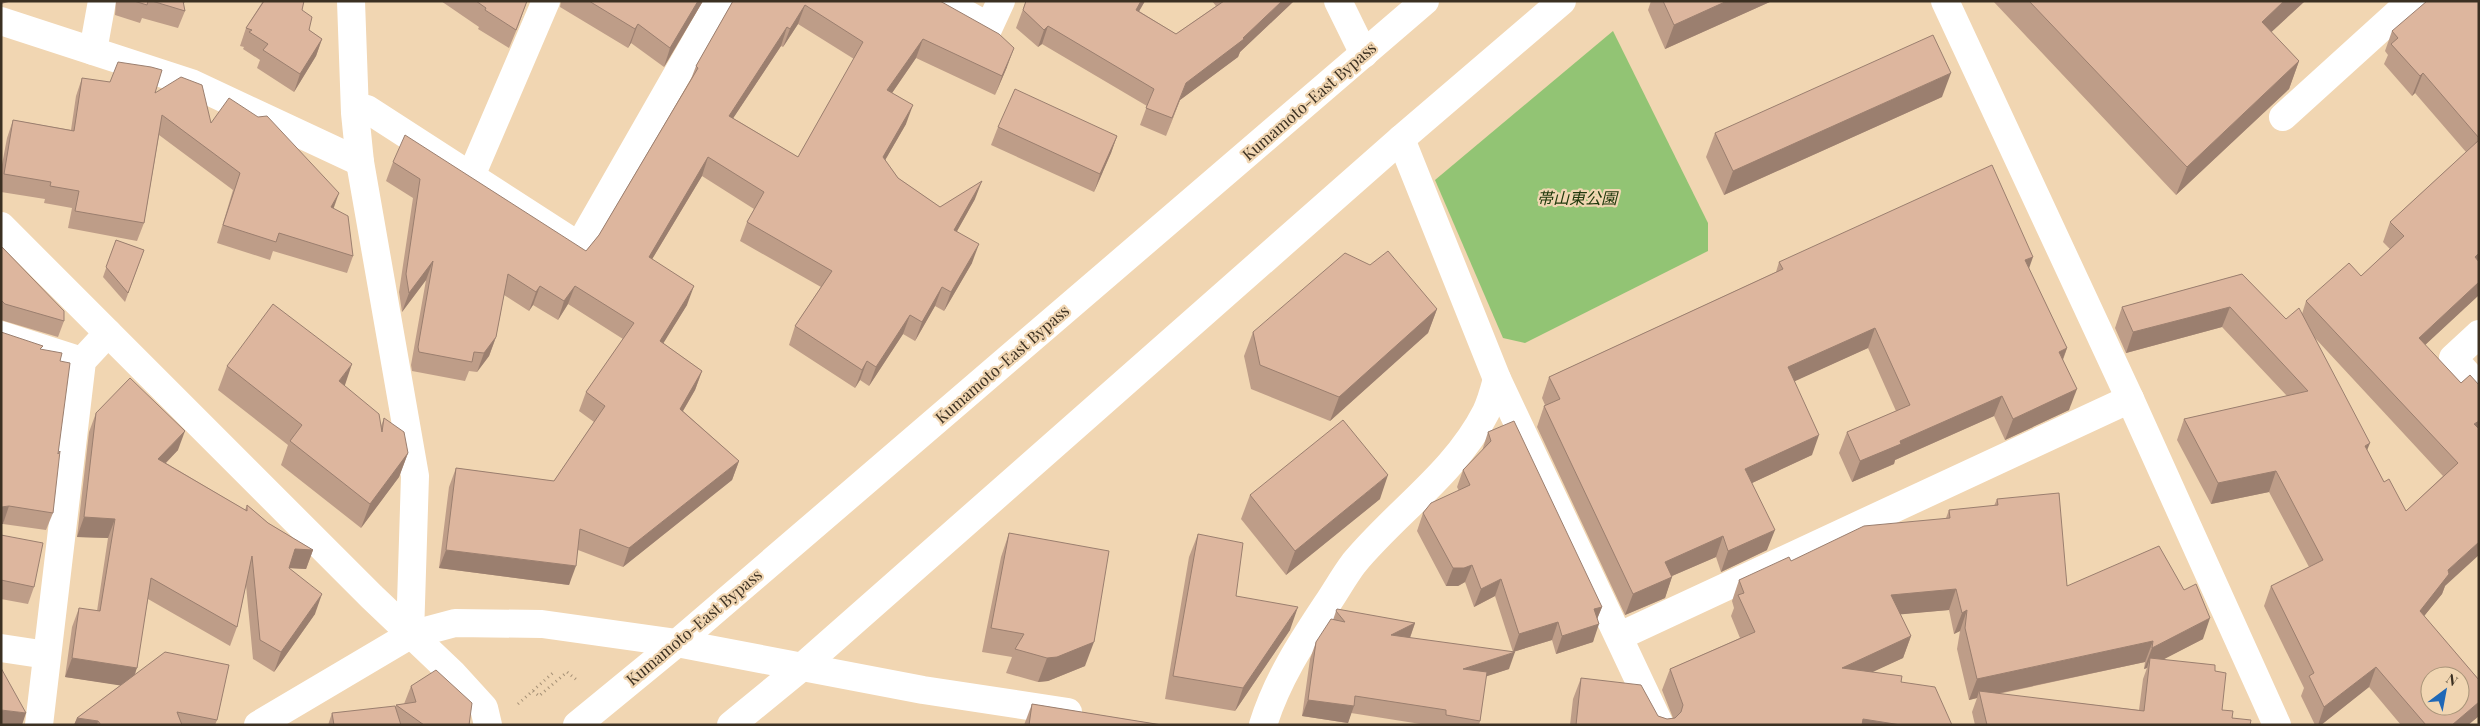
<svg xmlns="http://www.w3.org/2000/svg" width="2480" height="726" font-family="'Playfair Display','Noto Sans JP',serif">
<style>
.green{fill:#92c474}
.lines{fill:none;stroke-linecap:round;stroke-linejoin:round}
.path{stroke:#a79277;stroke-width:3;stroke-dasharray:1 4;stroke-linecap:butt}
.minor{stroke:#fff;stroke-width:28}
.highway{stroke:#fff;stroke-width:28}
.wall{fill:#be9d88;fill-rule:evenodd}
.shaded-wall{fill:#9b7f6f}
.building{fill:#ddb69e;stroke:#9b7f6f;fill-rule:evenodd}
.labels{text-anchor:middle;stroke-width:4.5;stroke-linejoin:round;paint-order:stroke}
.street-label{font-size:16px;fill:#3b3022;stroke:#f1d6b2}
.park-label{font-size:16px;font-style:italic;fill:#20390d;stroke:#f1d6b2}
</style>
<rect width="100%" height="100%" fill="#f1d6b2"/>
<path class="green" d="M1613,31L1708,223V251L1525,343L1503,338L1435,180Z"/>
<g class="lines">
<g class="path">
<path d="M533,691L539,696L567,672L578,681"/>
<path d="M518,704L555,671"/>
</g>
<g class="minor">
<path d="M351,1L355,113L360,162L415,476L410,635"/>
<path d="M943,1L989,27L1001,1"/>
<path d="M1338,1L1364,54"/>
<path d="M1945,1L2130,399L2277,725"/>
<path d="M1,21L191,83L360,162"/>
<path d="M93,51L102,1"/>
<path d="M355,106L367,109L579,246L719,1"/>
<path d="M2283,117L2411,1"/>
<path d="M1401,139L1497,379L1660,725"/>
<path d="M471,176L546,1"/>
<path d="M1,226L372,597L453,674L484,708L488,725"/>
<path d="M2479,334L2453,358L2479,387"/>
<path d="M1,335L82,361"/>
<path d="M1620,636L2130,399"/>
<path d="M1,648L47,655"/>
<path d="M39,725L82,361L108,333"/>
<path d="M258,725L410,635L455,623L542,624L677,643L923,690L1068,712"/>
<path d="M1263,725C1277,680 1301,643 1327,604C1336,591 1344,576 1354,563C1397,511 1455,473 1486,412C1491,402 1494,390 1497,379"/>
</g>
<g class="highway">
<path d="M577,725L677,643L1425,1"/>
<path d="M731,725L802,667L1401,139L1562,1"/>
</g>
</g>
<g class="wall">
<path d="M116,1H186L183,4L185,11L178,28L142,18L140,23L115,15Z"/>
<path d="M263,1H304L302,10L309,30L322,39L316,56L294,92L257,68L260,60L243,49L244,47L240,46L246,28Z"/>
<path d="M441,1H527L519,24L509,48L478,29L479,27Z"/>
<path d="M561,1H703L664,67L631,43L628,48L560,7Z"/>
<path d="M733,1H940L1007,67L995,95L916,58L892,93L906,124L885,160L898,178L940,207L975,199L957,231L972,263L944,311L935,306L915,341L903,334L869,386L860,380L855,388L789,345L795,326L821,287L740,241L747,222L754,209L702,176L652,259L687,305L663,343L702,371L695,390L683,411L739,461L732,480L623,567L578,550L569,585L439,568L449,487L456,468L554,481L594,422L579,411L586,392L623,339L568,304L558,320L533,305L529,311L504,295L496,337L489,356L477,372L469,371L465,381L412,371L411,365L426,280L402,312L399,292L413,198L386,181L393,162L586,251L599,235L691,79L696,66ZM798,24L854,59L798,157L733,118L781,46L783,47Z"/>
<path d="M1026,1H1145L1139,11L1176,34L1216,6L1212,1H1294L1240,52L1238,57L1180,100L1166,136L1140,125L1147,106L1042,44L1038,47L1016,28Z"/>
<path d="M1651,1H1772L1665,49L1648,10Z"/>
<path d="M1993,1H2305L2271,32L2299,61L2289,89L2176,195Z"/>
<path d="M2479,1V295L2425,345L2461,383L2470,375L2445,586L2442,594L2424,616L2479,680V716L2468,725H2401L2369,687L2321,725H2315L2301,696L2304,688L2264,606L2271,586L2309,567L2269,492L2211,504L2177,440L2184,419L2287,396L2222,327L2126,353L2115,328L2122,307L2242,274L2286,319L2302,314L2306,301L2361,276L2390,249L2383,242L2390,222L2466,152L2415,93L2412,96L2384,64L2388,55L2385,51L2392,31ZM2315,338L2443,476L2406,511L2384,482L2367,450Z"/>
<path d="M82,78L155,93L211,123L333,209L353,256L347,273L273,251L270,260L217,243L233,190L159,135L144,223L137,241L68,228L72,208L44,203L45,199L1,192V170L7,138L13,120L71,130L76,96Z"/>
<path d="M1942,97L1724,195L1706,157L1715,133Z"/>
<path d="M998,127L1117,136L1111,153L1094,192L991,145Z"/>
<path d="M116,240L144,250L125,302L103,277Z"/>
<path d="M1,246L64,321L58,337L1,320Z"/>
<path d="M1779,262L2029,269L2067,348L2063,360L2069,410L2005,440L1994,416L1895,460L1894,464L1852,482L1839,453L1847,432L1896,411L1868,348L1794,381L1812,455L1752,483L1767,550L1721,572L1716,557L1672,576L1665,598L1625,615L1537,427L1544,406L1545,405L1542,398L1549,377L1776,272Z"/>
<path d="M1437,309L1428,333L1330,421L1251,389L1244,356L1253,332Z"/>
<path d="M42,349L60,361L58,454L53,513L46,530L3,524Z"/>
<path d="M227,366L344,386L381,426L384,418L408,453L399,477L361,528L281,465L288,445L218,390Z"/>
<path d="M96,413L178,450L166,463L245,510L247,505L268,523L313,550L306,569L289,568L315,614L274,672L253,659L246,585L237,627L230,646L148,599L135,675L217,720L215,725H74L77,718L121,685L65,677L72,627L79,608L97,611L108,538L77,537L89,432Z"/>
<path d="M1488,432L1602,607L1597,619L1593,642L1556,654L1552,640L1513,652L1495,596L1474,607L1465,582L1458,586H1446L1417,531L1423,513L1459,491L1457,487L1463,470L1482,451Z"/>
<path d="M1250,495L1380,499L1286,575L1241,519Z"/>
<path d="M1997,499L2067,586L2203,639L2163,659L2215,671L2222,710L2232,718L2250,725H1975L1972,712L1977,698L1969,700L1957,649L1960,631L1954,634L1949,610L1900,614L1911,636L1903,658L1871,672L1901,682L1952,725H1570L1573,699L1581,678L1658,716L1667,719L1673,718L1662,690L1670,669L1740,638L1731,616L1734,608L1732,601L1739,580L1791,561L1946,518L1949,510L1994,506ZM2145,662L2144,669L2147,668L2143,679L2139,710L1998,694Z"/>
<path d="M1009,533L1085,666L1048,681L1038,682L1006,673L1012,657L982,652L1001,557Z"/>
<path d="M1198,534L1236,596L1290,630L1235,711L1165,699L1189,557Z"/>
<path d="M1,535L34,587L28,604L1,599Z"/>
<path d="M1336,611L1415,623L1410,638L1509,669L1486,676L1480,721L1479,725H1427L1351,713L1348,723L1302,716L1310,659L1316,642L1333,620Z"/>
<path d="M411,686L469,725H328L332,713L395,707L396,705L404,704Z"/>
<path d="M1032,704L1162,725H1024Z"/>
</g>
<g class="shaded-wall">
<path d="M1,1H12L1,4Z"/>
<path d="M698,1H703L664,67L670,48Z"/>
<path d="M1141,1H1145L1130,27L1136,10Z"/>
<path d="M1282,1H1294L1240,52L1238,57L1180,100L1166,136L1186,83L1243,38Z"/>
<path d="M1727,1H1772L1665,49L1674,25Z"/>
<path d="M2284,1H2305L2252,50L2262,22Z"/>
<path d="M805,5L798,24L783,47L790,29Z"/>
<path d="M638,24L631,43L628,48L635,29Z"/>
<path d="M1048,26L1042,44L1038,47L1044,30Z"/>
<path d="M787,27L781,46L722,135L729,116Z"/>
<path d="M322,39L316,56L294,92L300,74Z"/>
<path d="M923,39L916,58L881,109L887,90Z"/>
<path d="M1014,48L1007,67L995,95L1002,76Z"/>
<path d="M2299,61L2289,89L2176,195L2187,167Z"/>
<path d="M1951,73L1942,97L1724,195L1733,171Z"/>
<path d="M2423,73L2415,93L2412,96L2420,76Z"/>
<path d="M913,105L906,124L876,176L883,157Z"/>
<path d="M1117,136L1111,153L1094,192L1100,174Z"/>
<path d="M708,157L702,176L642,276L649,257Z"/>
<path d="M982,181L975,199L947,249L954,230Z"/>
<path d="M339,193L333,210L331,207Z"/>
<path d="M979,244L972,263L944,311L951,292Z"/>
<path d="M2479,253V267L2475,257Z"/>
<path d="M2033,257L2026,277L2025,260Z"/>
<path d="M433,261L426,280L402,312L409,293Z"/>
<path d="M2479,282V295L2411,358L2419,338Z"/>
<path d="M540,286L533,305L529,311L536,292Z"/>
<path d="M575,286L568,304L558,320L564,301Z"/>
<path d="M694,286L687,305L653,360L660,341Z"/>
<path d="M942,287L935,306L915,341L922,322Z"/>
<path d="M2230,307L2222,327L2126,353L2133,332Z"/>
<path d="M1437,309L1428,333L1330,421L1339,397Z"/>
<path d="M910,315L903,334L869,386L876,367Z"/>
<path d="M1875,328L1868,348L1780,388L1788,367Z"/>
<path d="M496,337L489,356L477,372L484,353Z"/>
<path d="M2067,348L2059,369V352Z"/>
<path d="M867,361L860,380L855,388L862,370Z"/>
<path d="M352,364L344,388L339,381Z"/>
<path d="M702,371L695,390L673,428L680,409Z"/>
<path d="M2077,389L2069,410L2005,440L2013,419Z"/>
<path d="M2002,396L1994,416L1895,460L1894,464L1852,482L1860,461L1900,441Z"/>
<path d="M2479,421V434L2474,424Z"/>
<path d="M185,431L178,450L151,478L158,459Z"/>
<path d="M1819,435L1812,455L1737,490L1745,469Z"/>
<path d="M2370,443L2362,463L2365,446Z"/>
<path d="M408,453L399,477L361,528L370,504Z"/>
<path d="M739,461L732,480L623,567L629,548Z"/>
<path d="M2276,471L2269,492L2211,504L2218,483Z"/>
<path d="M1388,475L1380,499L1286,575L1295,551Z"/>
<path d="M9,506L3,524H1V507Z"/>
<path d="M84,517L115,519L108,538L77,537Z"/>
<path d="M1775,530L1767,550L1721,572L1728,551Z"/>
<path d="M1723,536L1716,557L1658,582L1665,562Z"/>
<path d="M2479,542V555L2445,586L2442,594L2412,631L2420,611L2448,570Z"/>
<path d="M295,549L313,550L306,569L288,568Z"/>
<path d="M446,550L576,566L569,585L439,568Z"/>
<path d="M1472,565L1465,582L1458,586H1446L1453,568Z"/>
<path d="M1672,577L1665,598L1625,615L1633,594Z"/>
<path d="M1501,579L1495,596L1474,607L1481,589Z"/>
<path d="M1956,589L1949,610L1883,616L1891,595Z"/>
<path d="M322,594L315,614L274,672L281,652Z"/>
<path d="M1298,607L1290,630L1235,711L1243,688Z"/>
<path d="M1602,607L1595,624L1594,609Z"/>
<path d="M1967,610L1960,631L1954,634L1962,613Z"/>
<path d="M2210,618L2203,639L2149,667L2150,658L2147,668L2144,669L2152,648Z"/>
<path d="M1558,622L1552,640L1513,652L1519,634Z"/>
<path d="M1415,623L1409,640L1391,635Z"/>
<path d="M1599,624L1593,642L1556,654L1562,636Z"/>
<path d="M1911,636L1903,658L1834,690L1842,668Z"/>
<path d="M2153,641L2145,662L1981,697L1979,691L1977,698L1969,700L1977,679Z"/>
<path d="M1094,642L1085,666L1048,681L1038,682L1047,658Z"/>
<path d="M1515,652L1509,669L1457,686L1463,669Z"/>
<path d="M72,658L137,668L130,687L65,677Z"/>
<path d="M2376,667L2369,687L2321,725H2318L2324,707Z"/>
<path d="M1308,700L1354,706L1348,723L1302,716Z"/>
<path d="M2479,702V716L2468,725H2452Z"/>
<path d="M1,710L26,713L22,725H1Z"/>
<path d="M77,718L98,721L97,725H74Z"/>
<path d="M1863,719L1901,725H1861Z"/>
</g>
<g class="building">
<path d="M134,1H148L147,5Z"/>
<path d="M152,1H183L185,11Z"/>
<path d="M264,1H304L302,10L312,17L309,30L322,39L300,74L263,50L268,44L249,32L252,30L246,28Z"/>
<path d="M476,1H527L516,30L485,10L486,8Z"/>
<path d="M589,1H698L670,48L638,24L635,29Z"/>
<path d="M733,1H940L999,34L1014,48L1002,76L923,39L887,90L913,105L883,157L898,178L940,207L982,181L954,230L979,244L951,292L942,287L922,322L910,315L876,367L867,361L862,370L795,326L832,271L747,222L764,192L708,157L649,257L694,286L660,341L702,371L680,409L739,461L629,548L580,529L576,566L446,550L456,468L554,481L605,406L586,392L634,323L575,286L564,301L540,286L536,292L508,274L496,337L484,353L474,352L472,362L419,352L418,347L433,261L409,293L406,274L420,179L393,162L405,135L586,251L599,235L698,68L696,66ZM805,5L863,42L798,157L729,116L787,27L790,29Z"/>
<path d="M1026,1H1141L1136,10L1176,34L1224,1H1282L1243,38L1244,39L1186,83L1172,118L1146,108L1154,89L1048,26L1044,30L1023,10Z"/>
<path d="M1663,1H1727L1674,25Z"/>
<path d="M2029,1H2284L2262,22L2299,61L2187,167Z"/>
<path d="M2427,1H2479V138L2423,73L2420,76L2391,44L2398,38L2392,31Z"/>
<path d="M1933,35L1951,73L1733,171L1715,133Z"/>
<path d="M118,62L151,67L162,70L155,93L181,77L202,85L211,123L229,98L258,117L267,116L339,193L331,207L348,216L353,256L279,233L276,242L223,225L240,173L162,115L144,223L75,211L79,191L50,186L51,182L4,174L13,120L74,131L82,78L110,82Z"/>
<path d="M1015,89L1117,136L1100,174L998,127Z"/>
<path d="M2479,140V253L2475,257L2479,262V282L2419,338L2461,383L2470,375L2479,385V421L2474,424L2479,429V542L2448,570L2449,574L2420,611L2479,680V702L2452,725H2426L2376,667L2324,707L2309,676L2314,673L2271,586L2323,560L2276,471L2218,483L2184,419L2308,391L2230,307L2133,332L2122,307L2242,274L2286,319L2299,308L2370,443L2365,446L2384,482L2389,479L2406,511L2458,463L2306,301L2349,263L2361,276L2404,236L2390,222ZM2430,676H2460V706H2430Z"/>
<path d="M1992,165L2033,257L2025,260L2067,348L2059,352L2077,389L2013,419L2002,396L1900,441L1901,444L1860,461L1847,432L1910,405L1875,328L1788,367L1819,435L1745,469L1775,530L1728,551L1723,536L1665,562L1672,577L1633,594L1544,406L1560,399L1549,377L1783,269L1779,262Z"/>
<path d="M116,240L144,250L128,293L106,267Z"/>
<path d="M1,246L64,311V321L5,304L1,300Z"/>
<path d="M1388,251L1437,309L1339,397L1260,365L1253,332L1345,253L1370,265Z"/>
<path d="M273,304L352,364L339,381L379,414L382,432L384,418L404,432L408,453L370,504L290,441L302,425L227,366Z"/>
<path d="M1,332L43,346L40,349L62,353L60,361L70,363L58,454L60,451L53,513L9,506L1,507Z"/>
<path d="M130,378L185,431L158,459L247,511V505L268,523L313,550L295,549L289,568L322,594L281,652L260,640L252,556L237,627L151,578L137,668L72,658L79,608L100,611L115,519L84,517L96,413Z"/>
<path d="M1343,420L1388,475L1295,551L1250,495Z"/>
<path d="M1514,421L1602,607L1594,609L1599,624L1562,636L1558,622L1519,634L1501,579L1481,589L1472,565L1464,568H1453L1423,513L1431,503L1470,485L1463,470L1491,441L1488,432Z"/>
<path d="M2059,493L2067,586L2159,546L2184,590L2196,584L2210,618L2152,648L2153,641L1977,679L1965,628L1967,610L1962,613L1956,589L1891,595L1911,636L1842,668L1902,676L1901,682L1935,687L1952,725H1901L1863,719L1862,725H1576L1581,678L1641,685L1658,716L1667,719L1675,718L1681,712L1683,705L1670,669L1755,632L1738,595L1744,593L1739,580L1789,557L1791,561L1864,526L1950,518L1949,510L1998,505L1997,499Z"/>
<path d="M1009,533L1109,551L1094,642L1057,657L1047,658L1015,649L1024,634L991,628Z"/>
<path d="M1198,534L1243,543L1236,596L1298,607L1243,688L1173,676Z"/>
<path d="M1,535L43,543L34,587L1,580Z"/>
<path d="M1337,609L1415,623L1391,635L1515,652L1463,669L1487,672L1480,721L1446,715V710L1355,696L1354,706L1308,700L1316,642L1331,619L1345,622L1336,611Z"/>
<path d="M165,652L229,665L217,720L177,712L182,725H101L98,721L77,718Z"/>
<path d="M2150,658L2215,665V671L2226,673L2222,710L2233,711L2232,718L2251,720L2250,725H1987L1979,691L2144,711Z"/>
<path d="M1,668L26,713L1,710Z"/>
<path d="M436,670L472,703L469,725H424L396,705L416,702L411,686Z"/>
<path d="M1032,704L1162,725H1029Z"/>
<path d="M395,706L401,725H334L332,713Z"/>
</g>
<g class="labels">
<g class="street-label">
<text transform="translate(1309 101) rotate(-41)" y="6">Kumamoto-East Bypass</text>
<text transform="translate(1002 364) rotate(-41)" y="6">Kumamoto-East Bypass</text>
<text transform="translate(694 627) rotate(-40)" y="6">Kumamoto-East Bypass</text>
</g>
<g class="park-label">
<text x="1577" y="204">帯山東公園</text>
</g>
</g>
<rect width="2480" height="726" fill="none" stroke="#3b3022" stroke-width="5"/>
<g transform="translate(2445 691) rotate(32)"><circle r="24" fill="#f1d6b2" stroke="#a89478"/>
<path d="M0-4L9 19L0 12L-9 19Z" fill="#1f68b7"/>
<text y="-8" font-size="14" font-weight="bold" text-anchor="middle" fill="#3b3022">N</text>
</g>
</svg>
